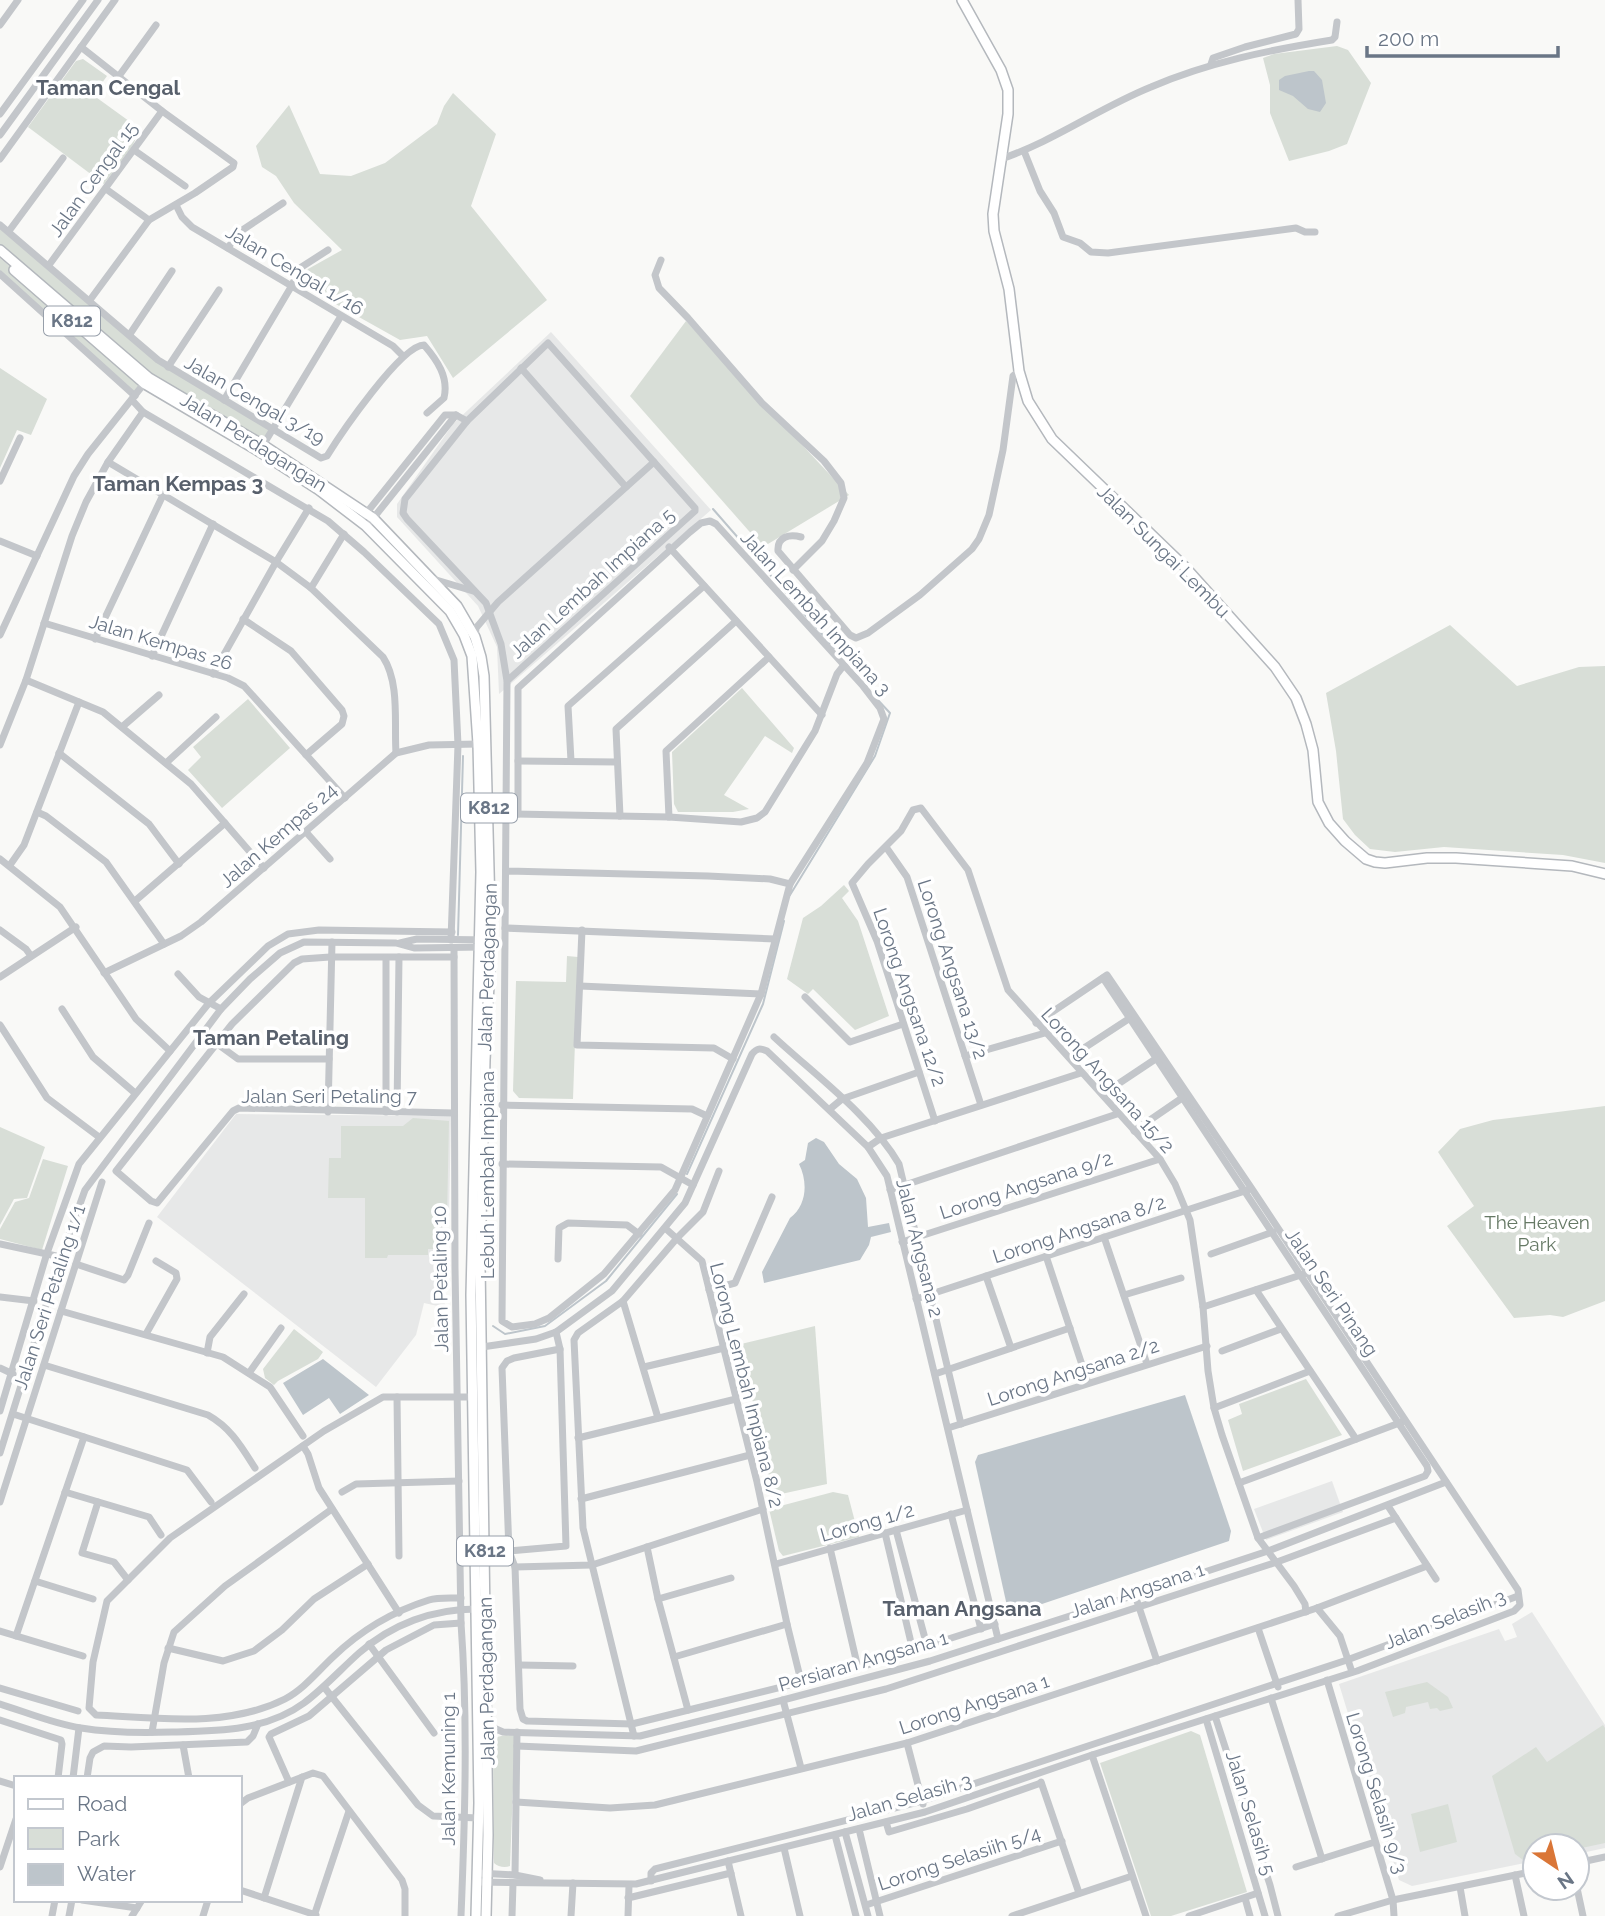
<svg xmlns="http://www.w3.org/2000/svg" width="1605" height="1916" font-family="Raleway,sans-serif">
<style>
.built{fill:#e7e8e8}
.green{fill:#d8ded7}
.water{fill:#bdc5cb}
.lines{fill:none;stroke-linecap:round;stroke-linejoin:round}
.stream{stroke:#bdc5cb;stroke-width:2}
.major-casing{stroke:#b4b8bd;stroke-width:12}
.minor{stroke:#c3c6ca;stroke-width:7}
.major{stroke:#fff;stroke-width:9}
.labels{text-anchor:middle;stroke-width:7;stroke-linejoin:round;paint-order:stroke}
.shield{fill:#fff;stroke:#979faa;stroke-width:2}
.shield-label{font-size:18px;font-weight:bold;fill:#6a7686}
.street-label{font-size:19px;fill:#6a7686;stroke:#fff}
.park-label{font-size:19px;fill:#667965;stroke:#fff}
.neighbourhood-label{font-size:21px;font-weight:bold;fill:#58606c;stroke:#fff}
</style>
<rect width="100%" height="100%" fill="#f9f9f7"/>
<g class="built">
<path d="M551,332L711,510L499,694L497,647L478,606L397,517V504L453,424Z"/>
<path d="M236,1114L451,1116L449,1218L442,1228L439,1292L447,1308L424,1303L416,1335L376,1387L157,1217Z"/>
<path d="M1332,1481L1343,1512L1266,1540L1254,1509Z"/>
<path d="M1532,1612L1605,1725V1848L1577,1854V1846H1535V1861L1412,1886L1399,1880L1339,1684L1499,1629L1505,1641L1517,1637L1512,1624Z"/>
</g>
<g class="green">
<path d="M1337,46L1348,50L1371,83L1347,144L1329,151L1289,161L1270,113V85L1263,58L1274,54Z"/>
<path d="M83,59L107,76L93,95L140,129L133,145L104,184L28,127L76,61Z"/>
<path d="M453,93L496,134L471,206L547,300L453,378L427,336L400,340L300,284L308,269L342,250L294,203L276,176L262,167L256,146L289,105L320,174L351,176L385,163L437,124L444,106Z"/>
<path d="M0,225L158,360L274,429L263,445L149,378L0,250Z"/>
<path d="M0,258L145,384L135,396L0,274Z"/>
<path d="M686,321L849,495L763,547L630,396Z"/>
<path d="M0,368L47,399L31,435L17,430L0,468Z"/>
<path d="M1450,625L1517,686L1579,667L1605,666V863L1563,855L1444,847L1395,852L1370,849L1355,835L1343,819L1336,751L1326,693Z"/>
<path d="M742,688L794,748L792,753L765,736L724,795L749,809L733,812H678L674,804L672,752Z"/>
<path d="M248,699L290,748L222,808L188,770L201,757L193,747Z"/>
<path d="M844,885L849,891L842,898L858,921L889,1016L855,1030L813,989L808,994L787,979L803,918L821,906Z"/>
<path d="M567,956L578,957L573,1099L519,1098L513,1091L516,981L566,982Z"/>
<path d="M1605,1106V1301L1563,1317L1550,1315L1514,1318L1447,1226L1474,1206L1438,1152L1460,1129L1493,1120Z"/>
<path d="M413,1118L449,1121L447,1218L440,1228H435L434,1249H428V1255H388L387,1258H365V1198H328L329,1158H341V1126H403Z"/>
<path d="M0,1127L45,1147L27,1198L14,1199L0,1225Z"/>
<path d="M43,1159L68,1166L42,1250L0,1239V1229L15,1202L29,1198Z"/>
<path d="M815,1326L827,1484L772,1496L741,1344Z"/>
<path d="M294,1329L323,1352L318,1359L278,1381L274,1385L265,1378L263,1369Z"/>
<path d="M1306,1379L1342,1435L1243,1471L1228,1420L1242,1414L1239,1404Z"/>
<path d="M833,1492L848,1495L859,1537L783,1556L779,1551L769,1509Z"/>
<path d="M1427,1682L1448,1697L1453,1708L1440,1711L1437,1708L1430,1709L1428,1702L1406,1707L1405,1713L1393,1717L1385,1692Z"/>
<path d="M1603,1725L1605,1728V1843L1577,1849V1846H1535V1858L1523,1860L1515,1854L1492,1776L1536,1747L1547,1762Z"/>
<path d="M1191,1731L1200,1735L1247,1892L1171,1916H1151L1100,1763Z"/>
<path d="M506,1735L515,1736L510,1866C505,1868 498,1867 494,1863L493,1740L497,1737Z"/>
<path d="M1448,1804L1457,1842L1420,1852L1411,1814Z"/>
</g>
<g class="water">
<path d="M1309,71H1314L1322,80L1326,103L1320,112L1308,109L1293,96L1279,90V80L1285,76Z"/>
<path d="M816,1138L824,1142L839,1164L857,1179L866,1198L868,1227L889,1223L891,1232L871,1237L869,1245L860,1260L764,1283L762,1272L790,1218C807,1205 808,1182 799,1164L805,1160L808,1143Z"/>
<path d="M323,1359L369,1395L340,1414L329,1398L303,1415L283,1383Z"/>
<path d="M1185,1395L1231,1531L1229,1541L1009,1615L975,1462L978,1455Z"/>
</g>
<g class="lines">
<g class="stream">
<path d="M713,509L834,648"/>
<path d="M790,895L875,756L890,713L876,698"/>
<path d="M458,935L463,756"/>
<path d="M687,1174L763,1004L784,921"/>
<path d="M493,1326L505,1334L545,1326L606,1281L677,1194"/>
</g>
<defs>
<g id="major">
<path d="M962,0L1001,70L1008,90V114L993,214L994,231L1009,289L1019,371L1028,401L1052,439L1185,567L1275,667L1296,698L1306,724L1313,750L1318,802L1329,823L1345,841L1366,859L1375,862L1385,863L1427,858H1456L1572,866L1605,874"/>
<path d="M0,250L149,378L263,445L373,518L457,606L475,637L481,657L484,676L491,947L485,1060L480,1263L488,1835L486,1916"/>
<path d="M14,270L145,384L260,452L319,490L366,526L450,611L464,635L472,656L478,744L481,872L471,1295L479,1803L476,1916"/>
</g>
</defs>
<use href="#major" class="major-casing"/>
<g class="minor">
<path d="M0,25L18,0"/>
<path d="M81,47L162,111L234,163L233,167L195,193L149,220L90,300"/>
<path d="M1211,64L1213,58L1245,47L1296,34L1299,29L1298,0"/>
<path d="M119,76L156,25"/>
<path d="M0,114L83,0"/>
<path d="M0,135L98,0"/>
<path d="M134,150L185,186"/>
<path d="M1024,151L1040,191L1054,213L1063,237L1080,243L1091,252L1108,253L1296,228L1305,232H1315"/>
<path d="M0,159L115,0"/>
<path d="M1001,159C1054,141 1099,108 1151,87C1209,62 1270,50 1332,40L1335,37L1337,22"/>
<path d="M106,189L149,220"/>
<path d="M176,205L182,217L192,227L393,346L403,356"/>
<path d="M0,225L158,360L321,458L327,456C340,435 401,345 424,345C437,360 449,377 444,398L427,413"/>
<path d="M9,231L63,158"/>
<path d="M228,248L238,233L283,203"/>
<path d="M661,260L655,275L659,288L688,318L762,403L824,461L841,483L844,498L834,521L822,541L793,570"/>
<path d="M49,265L162,111"/>
<path d="M0,274L135,396"/>
<path d="M130,334L172,271"/>
<path d="M168,367L219,290"/>
<path d="M521,368L626,487"/>
<path d="M132,400L143,412L328,521L364,552L439,624L454,660L458,745L451,940"/>
<path d="M224,400L291,287L300,268L328,250"/>
<path d="M262,447L341,316"/>
<path d="M108,462L276,562L311,588L383,657C400,683 394,723 396,753"/>
<path d="M0,481L20,438"/>
<path d="M364,516L445,415H456L467,421"/>
<path d="M371,521L456,415"/>
<path d="M801,537C790,534 777,536 778,551L850,635L856,638L868,633L920,595L972,549L979,539L989,515L1003,450L1013,376L1019,371"/>
<path d="M0,541L37,556"/>
<path d="M669,547L822,715"/>
<path d="M433,579L473,591"/>
<path d="M311,588L344,534"/>
<path d="M243,619L291,651L342,710L344,716L342,724L306,755"/>
<path d="M44,623L228,678L244,686L345,798"/>
<path d="M0,635L74,476L88,454L147,380"/>
<path d="M475,637L476,628L498,602L654,462"/>
<path d="M95,639L163,495"/>
<path d="M152,656L213,524"/>
<path d="M213,674L276,562L309,508"/>
<path d="M26,680L103,712L191,784L264,868"/>
<path d="M122,727L159,695"/>
<path d="M0,745L26,680L72,536L86,502L108,462L143,412"/>
<path d="M59,753L149,824L179,864"/>
<path d="M518,761L617,762"/>
<path d="M571,761L568,706L704,586"/>
<path d="M166,763L216,717"/>
<path d="M37,812L46,816L106,862L164,944"/>
<path d="M515,814L669,817L741,822L757,818L765,812L815,731L837,674L844,665"/>
<path d="M518,814V688L690,532L701,523L710,521L716,524L863,686L880,708L884,719L867,763L790,884"/>
<path d="M620,816L616,729L736,621"/>
<path d="M669,817L666,751L769,657"/>
<path d="M306,832L330,859"/>
<path d="M886,847L907,877L981,1105"/>
<path d="M0,859L60,907L136,1019L170,1051"/>
<path d="M10,865L24,845L79,702"/>
<path d="M507,871L708,876L770,879L790,884L761,994L675,1190L604,1274L549,1318L535,1324L512,1327L502,1321L507,681L501,644L486,603L407,519L403,513L405,499L467,421L548,343L695,508V511L507,681"/>
<path d="M135,901L225,823"/>
<path d="M505,928L775,939"/>
<path d="M0,930L26,949L31,956"/>
<path d="M582,930L577,1045L714,1048L733,1059"/>
<path d="M400,943L417,939L491,940"/>
<path d="M454,948L455,1268L461,1623C468,1720 465,1818 461,1916"/>
<path d="M454,957H330L302,959L294,963L232,1024L116,1171L151,1201L157,1203L233,1111L239,1108L454,1113"/>
<path d="M386,958V1112"/>
<path d="M104,973L181,936L201,922L396,753L429,745L478,744"/>
<path d="M178,974L199,997L221,1009"/>
<path d="M0,977L76,927"/>
<path d="M1103,978L1427,1466L1428,1471L1425,1476L1258,1538"/>
<path d="M580,986L761,994"/>
<path d="M805,997L850,1042L903,1024"/>
<path d="M62,1009L93,1057L135,1093"/>
<path d="M0,1025L47,1098L99,1137"/>
<path d="M774,1037C815,1075 871,1116 899,1164L961,1424"/>
<path d="M216,1043L238,1059H329"/>
<path d="M1078,1052L1130,1018"/>
<path d="M965,1056L1045,1033"/>
<path d="M1112,1088L1157,1058"/>
<path d="M502,1105L692,1109L707,1116"/>
<path d="M830,1109L842,1099L919,1072"/>
<path d="M328,1112L332,942"/>
<path d="M397,1112L399,957"/>
<path d="M935,1121L877,941L852,883L868,864L901,831L913,810L921,808L968,870L1008,990L1160,1159L1175,1184L1190,1220L1203,1307L1208,1371L1214,1408L1222,1435L1258,1538L1294,1586L1305,1604L1306,1612"/>
<path d="M1134,1131L1185,1096"/>
<path d="M868,1147L881,1138L1081,1073"/>
<path d="M502,1164L661,1167L693,1185"/>
<path d="M890,1190L1117,1114"/>
<path d="M665,1228L702,1261L757,1482L787,1624L801,1681"/>
<path d="M1104,1237L1147,1364"/>
<path d="M902,1242L1160,1159"/>
<path d="M0,1244L61,1257"/>
<path d="M1211,1254L1273,1232"/>
<path d="M1046,1256L1088,1383"/>
<path d="M558,1259L559,1228L568,1223L627,1225L639,1234"/>
<path d="M76,1264L124,1280L128,1275L149,1223"/>
<path d="M986,1276L1011,1348"/>
<path d="M709,1290L735,1283L772,1197"/>
<path d="M1256,1290L1356,1439"/>
<path d="M1124,1295L1181,1278"/>
<path d="M0,1297L34,1301"/>
<path d="M916,1299L1248,1190"/>
<path d="M623,1301L658,1418"/>
<path d="M1203,1307L1304,1274"/>
<path d="M61,1311L223,1357L270,1387L303,1436"/>
<path d="M146,1334L177,1279L176,1273L156,1261"/>
<path d="M482,1347L536,1339L556,1332L612,1291L685,1203L752,1054C757,1048 760,1048 767,1051L868,1147L887,1176L998,1639"/>
<path d="M560,1349L514,1358L507,1361L502,1368L509,1551L515,1567L520,1709L523,1719L527,1721L632,1724L858,1668L995,1624"/>
<path d="M1222,1351L1281,1329"/>
<path d="M207,1353L210,1337L244,1294"/>
<path d="M44,1365L208,1415C231,1428 241,1446 255,1468"/>
<path d="M644,1367L724,1348"/>
<path d="M0,1368L13,1374"/>
<path d="M249,1373L281,1328"/>
<path d="M935,1374L1070,1328"/>
<path d="M397,1397L399,1556"/>
<path d="M1214,1408L1310,1371"/>
<path d="M0,1411L47,1253L79,1164L209,1003L268,946L288,934L319,930L452,932"/>
<path d="M13,1414L187,1470L211,1502"/>
<path d="M948,1428L1207,1346"/>
<path d="M578,1438L736,1399"/>
<path d="M303,1446L308,1454L319,1488L399,1613"/>
<path d="M0,1453L61,1257L85,1190L221,1009L250,979L280,953L304,942L396,943L414,948L483,947"/>
<path d="M1239,1483L1402,1422"/>
<path d="M65,1492L149,1517L161,1535"/>
<path d="M342,1492L356,1484L459,1481"/>
<path d="M581,1499L750,1455"/>
<path d="M0,1502L102,1182"/>
<path d="M98,1502L82,1553L114,1562L128,1580"/>
<path d="M1388,1506L1436,1579"/>
<path d="M951,1514L981,1629"/>
<path d="M896,1530L927,1646"/>
<path d="M885,1533L913,1651"/>
<path d="M647,1547L658,1599L688,1710"/>
<path d="M830,1548L858,1668"/>
<path d="M509,1551L566,1546L560,1349L556,1332"/>
<path d="M776,1564L967,1510"/>
<path d="M515,1567L592,1565L763,1509"/>
<path d="M35,1581L93,1599"/>
<path d="M1135,1595L1157,1661"/>
<path d="M461,1598C451,1598 438,1597 429,1600C394,1611 360,1631 333,1657C318,1671 304,1689 285,1699C228,1728 157,1718 96,1715L89,1708L93,1662L107,1601L170,1538L324,1431L383,1397H472"/>
<path d="M658,1599L731,1578"/>
<path d="M1317,1608L1340,1636L1352,1672"/>
<path d="M1258,1628L1278,1687"/>
<path d="M0,1631L83,1656"/>
<path d="M16,1636L84,1437"/>
<path d="M369,1644L434,1733"/>
<path d="M168,1648L223,1661L254,1651L282,1630L314,1599L368,1564"/>
<path d="M674,1657L787,1624"/>
<path d="M520,1665L573,1666"/>
<path d="M1327,1680L1393,1900L1394,1916"/>
<path d="M324,1687L418,1805L433,1816L478,1818"/>
<path d="M0,1688L78,1711"/>
<path d="M1271,1698L1322,1859"/>
<path d="M783,1700L801,1768"/>
<path d="M0,1704C26,1712 54,1724 81,1728C111,1733 142,1733 172,1732C217,1731 266,1731 304,1703C324,1688 341,1669 359,1653C392,1624 433,1609 476,1609"/>
<path d="M1215,1716L1270,1885L1278,1916"/>
<path d="M1206,1719L1265,1916"/>
<path d="M0,1720L61,1740L62,1744L58,1778"/>
<path d="M487,1725L503,1732L640,1736L783,1700L930,1661L1135,1595L1268,1551L1446,1482"/>
<path d="M152,1732L164,1663L174,1632L225,1586L332,1509"/>
<path d="M634,1736L583,1528L574,1340L578,1333L623,1301L678,1237L703,1212L719,1171"/>
<path d="M907,1743L923,1804"/>
<path d="M183,1745L189,1778"/>
<path d="M517,1746L636,1751L886,1689L1277,1562L1396,1518"/>
<path d="M1092,1755L1146,1916"/>
<path d="M73,1778L79,1728"/>
<path d="M87,1778L90,1758L93,1752L104,1746L131,1747L247,1742L253,1736L258,1724"/>
<path d="M0,1781L16,1786"/>
<path d="M289,1782L269,1737L271,1734L309,1716L386,1650L434,1625L461,1623"/>
<path d="M1041,1782L1079,1893"/>
<path d="M516,1802L610,1808L655,1805L907,1743L1317,1608L1427,1566"/>
<path d="M240,1804L248,1798L313,1773L323,1776L402,1880L405,1889V1916"/>
<path d="M886,1822L889,1832L967,1809L1041,1783"/>
<path d="M859,1829L880,1916"/>
<path d="M845,1832L868,1916"/>
<path d="M835,1835L856,1916"/>
<path d="M784,1848L800,1916"/>
<path d="M728,1861L741,1916"/>
<path d="M1577,1863L1605,1857"/>
<path d="M0,1867L16,1819"/>
<path d="M1296,1867L1375,1842"/>
<path d="M478,1873L515,1875L540,1880"/>
<path d="M515,1875L517,1732"/>
<path d="M1515,1875L1524,1916"/>
<path d="M651,1881V1873L655,1869L922,1801L1347,1660L1518,1596"/>
<path d="M477,1882L636,1884L925,1812L1092,1755L1357,1671L1514,1611L1520,1605L1518,1590L1252,1189L1107,975L1036,1023"/>
<path d="M1460,1887L1465,1916"/>
<path d="M1577,1888L1583,1916"/>
<path d="M240,1890L316,1915"/>
<path d="M264,1898L302,1777"/>
<path d="M628,1898L731,1873"/>
<path d="M1245,1898L1250,1916"/>
<path d="M82,1900L137,1908"/>
<path d="M866,1905L1062,1841"/>
<path d="M52,1916L55,1900"/>
<path d="M69,1916L72,1900"/>
<path d="M132,1916L142,1900"/>
<path d="M203,1916L208,1900"/>
<path d="M314,1916L349,1811"/>
<path d="M512,1916L513,1883"/>
<path d="M571,1916L573,1883"/>
<path d="M628,1916L629,1885"/>
<path d="M1012,1916L1132,1876"/>
<path d="M1189,1916L1258,1893"/>
<path d="M1338,1916L1393,1900L1535,1871"/>
</g>
<use href="#major" class="major"/>
</g>
<g class="labels">
<g class="shield">
<rect x="44" y="306.5" width="56" height="29" rx="5"/>
<rect x="461" y="793.5" width="56" height="29" rx="5"/>
<rect x="457" y="1536.5" width="56" height="29" rx="5"/>
</g>
<g class="shield-label">
<text x="72" y="327">K812</text>
<text x="489" y="814">K812</text>
<text x="485" y="1557">K812</text>
</g>
<g class="street-label">
<text transform="translate(93 179) rotate(-54)" y="7">Jalan Cengal 15</text>
<text transform="translate(295 270) rotate(31)" y="7">Jalan Cengal 1/16</text>
<text transform="translate(255 400) rotate(30)" y="7">Jalan Cengal 3/19</text>
<text transform="translate(254 442) rotate(32)" y="7">Jalan Perdagangan</text>
<text transform="translate(1164 551) rotate(45)" y="7">Jalan Sungai Lembu</text>
<text transform="translate(592 583) rotate(-42)" y="7">Jalan Lembah Impiana 5</text>
<text transform="translate(816 613) rotate(48)" y="7">Jalan Lembah Impiana 3</text>
<text transform="translate(161 642) rotate(17)" y="7">Jalan Kempas 26</text>
<text transform="translate(278 835) rotate(-41)" y="7">Jalan Kempas 24</text>
<text transform="translate(487 967) rotate(-88)" y="7">Jalan Perdagangan</text>
<text transform="translate(953 969) rotate(72)" y="7">Lorong Angsana 13/2</text>
<text transform="translate(910 997) rotate(71)" y="7">Lorong Angsana 12/2</text>
<text transform="translate(1108 1080) rotate(48)" y="7">Lorong Angsana 15/2</text>
<text x="329" y="1103">Jalan Seri Petaling 7</text>
<text transform="translate(487 1175) rotate(-90)" y="7">Lebuh Lembah Impiana</text>
<text transform="translate(1026 1185) rotate(-18)" y="7">Lorong Angsana 9/2</text>
<text transform="translate(1079 1229) rotate(-18)" y="7">Lorong Angsana 8/2</text>
<text transform="translate(920 1248) rotate(76)" y="7">Jalan Angsana 2</text>
<text transform="translate(440 1279) rotate(-91)" y="7">Jalan Petaling 10</text>
<text transform="translate(1332 1292) rotate(56)" y="7">Jalan Seri Pinang</text>
<text transform="translate(49 1297) rotate(-72)" y="7">Jalan Seri Petaling 1/1</text>
<text transform="translate(1073 1372) rotate(-18)" y="7">Lorong Angsana 2/2</text>
<text transform="translate(747 1385) rotate(76)" y="7">Lorong Lembah Impiana 8/2</text>
<text transform="translate(867 1522) rotate(-16)" y="7">Lorong 1/2</text>
<text transform="translate(1137 1590) rotate(-18)" y="7">Jalan Angsana 1</text>
<text transform="translate(1445 1619) rotate(-22)" y="7">Jalan Selasih 3</text>
<text transform="translate(863 1661) rotate(-16)" y="7">Persiaran Angsana 1</text>
<text transform="translate(486 1681) rotate(-91)" y="7">Jalan Perdagangan</text>
<text transform="translate(974 1704) rotate(-18)" y="7">Lorong Angsana 1</text>
<text transform="translate(448 1769) rotate(-90)" y="7">Jalan Kemuning 1</text>
<text transform="translate(1377 1793) rotate(73)" y="7">Lorong Selasih 9/3</text>
<text transform="translate(909 1797) rotate(-16)" y="7">Jalan Selasih 3</text>
<text transform="translate(1251 1813) rotate(73)" y="7">Jalan Selasih 5</text>
<text transform="translate(959 1858) rotate(-18)" y="7">Lorong Selasiih 5/4</text>
</g>
<g class="park-label">
<text x="1537" y="1229">The Heaven<tspan x="1537" dy="22">Park</tspan></text>
</g>
<g class="neighbourhood-label">
<text x="108" y="95">Taman Cengal</text>
<text x="178" y="491">Taman Kempas 3</text>
<text x="271" y="1045">Taman Petaling</text>
<text x="962" y="1616">Taman Angsana</text>
</g>
</g>
<rect x="14" y="1776" width="228" height="126" fill="#ffffff" stroke="#c3c8cf" stroke-width="2"/>
<rect x="28" y="1799" width="35" height="10" fill="#ffffff" stroke="#c3c8cf" stroke-width="2"/>
<text x="77" y="1811" font-size="21" fill="#6a7686">Road</text>
<rect x="28" y="1828" width="35" height="21" fill="#d8ded7" stroke="#c3c8cf" stroke-width="2"/>
<text x="77" y="1846" font-size="21" fill="#6a7686">Park</text>
<rect x="28" y="1864" width="35" height="21" fill="#bdc5cb" stroke="#c3c8cf" stroke-width="2"/>
<text x="77" y="1881" font-size="21" fill="#6a7686">Water</text>
<g transform="translate(1556 1867) rotate(145)"><circle r="33" fill="#ffffff" stroke="#c3c8cf" stroke-width="2"/>
<path d="M0-5L12 26L0 18L-12 26Z" fill="#da7637"/>
<text y="-10" font-size="19" font-weight="bold" text-anchor="middle" fill="#6a7686">N</text>
</g>
<path d="M1367 46v10h191v-10" fill="none" stroke="#6a7686" stroke-width="3.5"/>
<text x="1378" y="46" font-size="21" fill="#6a7686" stroke="#ffffff" stroke-width="5" paint-order="stroke">200 m</text>
</svg>
